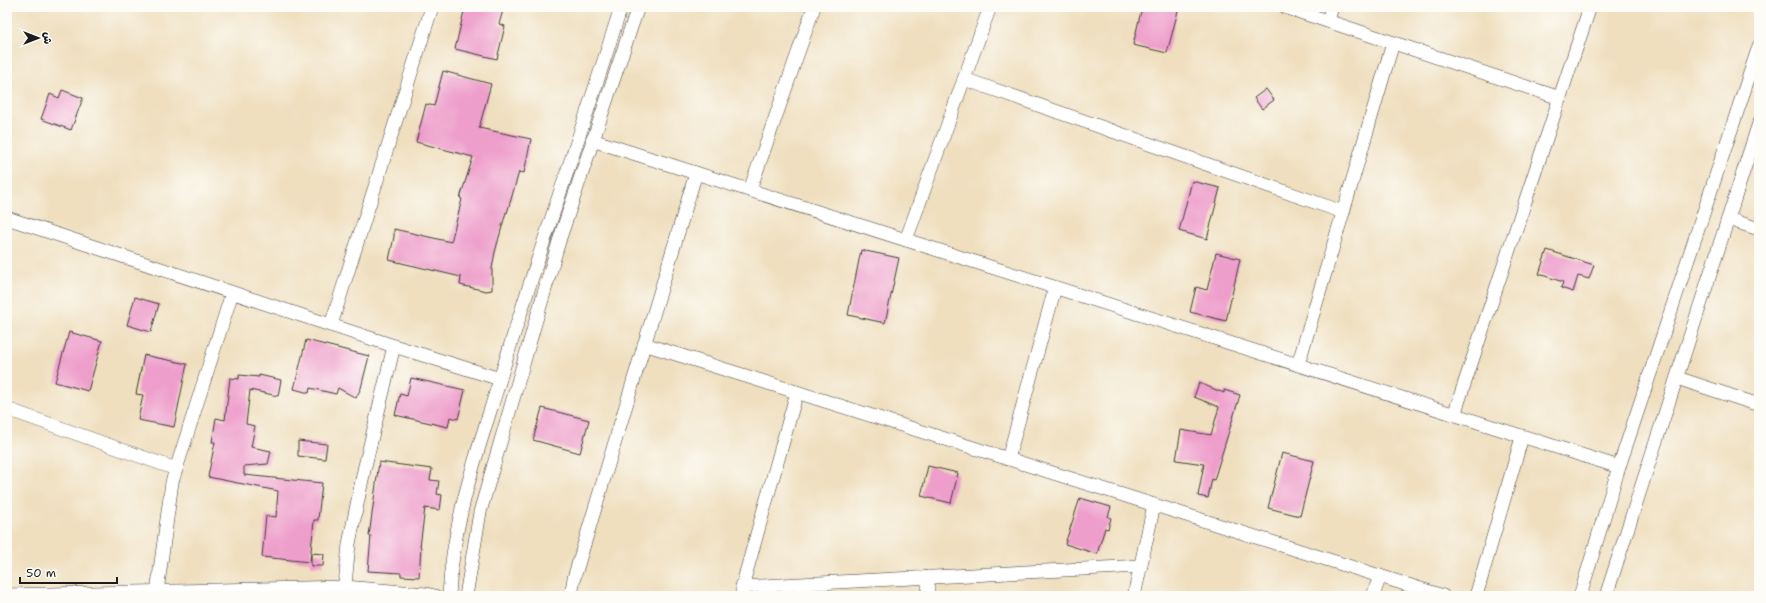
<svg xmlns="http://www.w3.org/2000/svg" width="1766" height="603" font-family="'Shantell Sans','Playpen Sans Arabic',sans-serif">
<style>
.building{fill:#ee9ecb}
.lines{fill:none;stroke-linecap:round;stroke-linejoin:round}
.minor-casing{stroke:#3c3934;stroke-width:14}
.minor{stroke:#fff;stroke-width:13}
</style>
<rect width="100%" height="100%" fill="#fdfcf7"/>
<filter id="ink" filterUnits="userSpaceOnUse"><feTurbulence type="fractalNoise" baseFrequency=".025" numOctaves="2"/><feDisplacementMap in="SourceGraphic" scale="8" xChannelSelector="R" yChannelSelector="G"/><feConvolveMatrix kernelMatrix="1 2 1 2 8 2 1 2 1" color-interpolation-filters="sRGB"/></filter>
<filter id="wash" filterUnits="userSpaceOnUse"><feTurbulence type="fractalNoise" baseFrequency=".012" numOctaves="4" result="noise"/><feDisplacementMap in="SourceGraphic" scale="16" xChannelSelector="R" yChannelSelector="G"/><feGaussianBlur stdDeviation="0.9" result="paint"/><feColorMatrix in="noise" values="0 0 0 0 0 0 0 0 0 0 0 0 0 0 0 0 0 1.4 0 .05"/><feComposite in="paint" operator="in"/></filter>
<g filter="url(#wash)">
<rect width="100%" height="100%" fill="#efdfbf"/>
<g id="blocks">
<g class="building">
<path d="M465,7H504L499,24L505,26L497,59L455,49Z"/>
<path d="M1142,7H1179L1167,53L1133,45Z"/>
<path d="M443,71L491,84L479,128L531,139L524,173L519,172L507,213L506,212L495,252L492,268V290L486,291L460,285L461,277L389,260L394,237V229L451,242L462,199L460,198L473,157L416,142L426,104L434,106Z"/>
<path d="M1266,89L1274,100L1262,109L1254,98Z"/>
<path d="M62,90L83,98L71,130L41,119L50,94L59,98Z"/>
<path d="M1192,181L1220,188L1207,239L1179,231Z"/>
<path d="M861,250L899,258L885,323L848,315Z"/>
<path d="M1547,250L1594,265L1589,279L1578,276L1573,292L1561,288L1563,282L1539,274Z"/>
<path d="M1216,253L1240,259L1226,321L1190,312L1196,287L1207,290Z"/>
<path d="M135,297L159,304L151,332L127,325Z"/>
<path d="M69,332L102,341L88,391L55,382Z"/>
<path d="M306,340L369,356L361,388L356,398L338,388L336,394L310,388L309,393L294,389Z"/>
<path d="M144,355L187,364L174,427L138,420L143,395L136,394Z"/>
<path d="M239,375L259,377V375L281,380L278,396L250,390L246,424L255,426L251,447L271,451L268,464L244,466V475L322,483L318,520H314L310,562L262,557L266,516L276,517L278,491L208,477L215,442H212L216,418L225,420L230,378L239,379Z"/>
<path d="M411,378L465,390L458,419L450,417L448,427L395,415L400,394L407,396Z"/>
<path d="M1199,383L1224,393V390L1240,395L1214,480L1212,479L1208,498L1198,496L1204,464L1176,460L1181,430L1211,435L1219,407L1194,397Z"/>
<path d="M542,408L589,420L580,453L533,440Z"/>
<path d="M298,441L327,444L325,459L298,456Z"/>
<path d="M1282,453L1314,461L1300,516L1268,508Z"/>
<path d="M379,462L432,469L430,480L439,481L437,494L442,495L440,510L425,508L420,547H421L419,577L401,576V573L368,571L371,536H369Z"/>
<path d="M928,466L958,473L951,503L921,496Z"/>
<path d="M1080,498L1111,507L1108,517L1111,518L1108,529L1105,528L1097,554L1065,544Z"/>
<path d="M311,553L324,554L323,566H311Z"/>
</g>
</g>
</g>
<g filter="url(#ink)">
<use href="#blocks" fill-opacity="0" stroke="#3c3934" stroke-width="1"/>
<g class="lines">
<defs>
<g id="minor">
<path d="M1285,7L1560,98"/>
<path d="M1328,21L1332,7"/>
<path d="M964,79L1343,212"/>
<path d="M592,140L1619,467"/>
<path d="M750,190L814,7"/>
<path d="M7,218L394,346L500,379"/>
<path d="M1728,219L1759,229"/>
<path d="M906,240L990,7"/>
<path d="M331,325L432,7"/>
<path d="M644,344L1443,596"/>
<path d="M1298,365L1393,43"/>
<path d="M1677,378L1759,405"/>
<path d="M7,409L176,469"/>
<path d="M1454,415L1590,7"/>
<path d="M1008,459L1055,288"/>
<path d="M928,577V596"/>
<path d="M742,587L1141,566"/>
<path d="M157,592L172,482L232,293"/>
<path d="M7,595L345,587L426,594L435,596"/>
<path d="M344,595L349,544L364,470L394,346"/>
<path d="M742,595V587L797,392"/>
<path d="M449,596C452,525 476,456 497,389C535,261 581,135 621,7"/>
<path d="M466,596L480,512L560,238L638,7"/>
<path d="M571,596L574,578L696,173"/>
<path d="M1134,596L1154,505"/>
<path d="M1373,596L1380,576"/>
<path d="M1476,596L1522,437"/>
<path d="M1580,596L1619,467L1759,46"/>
<path d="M1606,596L1759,123"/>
</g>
</defs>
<use href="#minor" class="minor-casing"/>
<use href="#minor" class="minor"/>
</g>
</g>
<rect width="1766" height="603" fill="none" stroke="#fdfcf7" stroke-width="24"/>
<g transform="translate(38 38) rotate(90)" stroke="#fdfcf7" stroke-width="3" paint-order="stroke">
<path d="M0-3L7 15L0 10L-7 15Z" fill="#1c1c1c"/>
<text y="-6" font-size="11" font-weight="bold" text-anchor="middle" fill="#1c1c1c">ش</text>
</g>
<path d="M20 577v6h97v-6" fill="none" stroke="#1c1c1c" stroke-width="2"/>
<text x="26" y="577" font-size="12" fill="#1c1c1c" stroke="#fdfcf7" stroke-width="3" paint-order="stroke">50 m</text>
</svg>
